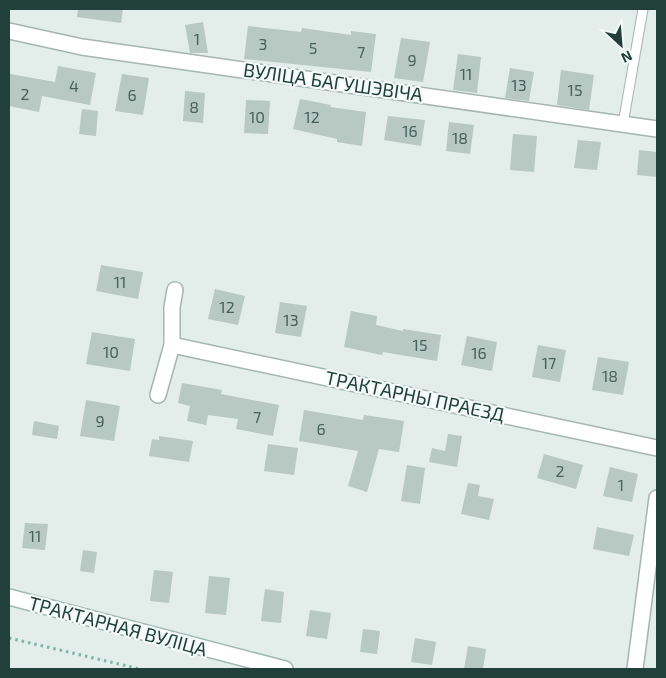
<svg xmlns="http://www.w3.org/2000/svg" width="666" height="678" font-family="'Exo 2',sans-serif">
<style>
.building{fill:#b8c8c3}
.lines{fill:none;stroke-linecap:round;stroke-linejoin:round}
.lane-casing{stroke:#a5b6b2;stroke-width:11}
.street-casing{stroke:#a5b6b2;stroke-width:18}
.secondary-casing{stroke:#a0bab3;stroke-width:18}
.path{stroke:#81b3a8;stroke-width:3;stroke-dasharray:2.5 4;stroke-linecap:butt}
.lane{stroke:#fff;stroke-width:9}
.street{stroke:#fff;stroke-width:15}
.secondary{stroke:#fff;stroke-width:15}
.labels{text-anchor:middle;stroke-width:4.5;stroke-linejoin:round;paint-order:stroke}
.number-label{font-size:16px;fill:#47625c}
.street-label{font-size:19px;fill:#21403a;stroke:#f3f9f7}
</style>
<rect width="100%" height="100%" fill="#e3edea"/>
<g class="building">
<path d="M78,9H123L121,23L77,17Z"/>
<path d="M203,22L208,53H190L185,25Z"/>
<path d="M248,26L301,32L302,28L351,35V31L376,34L371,72L244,59Z"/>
<path d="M401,38L430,42L423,82L394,78Z"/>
<path d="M458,54L481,57L477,93L453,90Z"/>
<path d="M58,66L96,73L90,105L42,96L39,112L9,106L10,74L55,82Z"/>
<path d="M510,68L534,72L529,101L505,98Z"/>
<path d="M561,70L594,75L589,110L557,105Z"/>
<path d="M122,74L149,78L143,115L115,111Z"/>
<path d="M185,91L205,93L203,123L183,121Z"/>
<path d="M300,99L331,105L330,107L366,112L362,146L337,142V139L293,129Z"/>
<path d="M246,100L270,101L268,134L244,133Z"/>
<path d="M82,109L98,111L96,136L79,134Z"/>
<path d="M388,116L425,120L421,146L384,140Z"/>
<path d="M449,122L474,125L470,154L446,151Z"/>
<path d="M513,134L537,136L534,172L510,170Z"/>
<path d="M578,140L601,142L597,170L574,168Z"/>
<path d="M639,150L657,152V177L637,175Z"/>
<path d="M101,265L143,272L138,299L96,291Z"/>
<path d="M215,289L245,296L238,325L208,319Z"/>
<path d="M280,302L307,306L301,337L275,333Z"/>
<path d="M351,311L377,316L376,325L403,331V329L441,335L437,361L383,352L382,355L344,347Z"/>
<path d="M92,332L135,339L130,371L86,364Z"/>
<path d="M467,336L497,342L492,371L461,365Z"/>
<path d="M538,345L566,350L560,382L532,377Z"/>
<path d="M598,357L629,362L623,395L592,390Z"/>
<path d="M182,383L222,390L221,394L279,405L273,436L236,429L238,419L208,415L206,425L187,421L190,406L178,403Z"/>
<path d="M86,400L120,406L114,441L80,436Z"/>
<path d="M304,410L363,420L364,415L404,421L399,452L379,449L367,492L348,486L358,451L299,441Z"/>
<path d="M34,421L59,426L57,439L32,435Z"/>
<path d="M448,434L462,436L457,467L429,462L432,448L445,451Z"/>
<path d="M159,436L193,441L189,462L149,456L152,439L159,440Z"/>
<path d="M268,444L298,448L294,475L264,471Z"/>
<path d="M544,454L583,465L576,489L537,478Z"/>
<path d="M407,465L425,468L420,504L401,501Z"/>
<path d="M610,467L638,474L632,502L603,496Z"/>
<path d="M468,483L480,485L478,496L494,499L489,520L461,514Z"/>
<path d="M25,523L48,524L45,550L22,548Z"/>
<path d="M597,527L634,535L629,556L593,549Z"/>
<path d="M83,550L97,552L94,573L80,571Z"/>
<path d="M154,570L173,572L169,603L150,601Z"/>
<path d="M209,576L230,578L226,615L205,613Z"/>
<path d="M265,589L284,592L281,623L261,621Z"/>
<path d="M310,610L331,613L327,639L306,636Z"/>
<path d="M363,629L380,631L377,654L360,652Z"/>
<path d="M415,638L436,642L432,665L411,662Z"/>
<path d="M468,646L486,649L483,669H464Z"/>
</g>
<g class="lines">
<defs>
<path id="lane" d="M623,124L643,9"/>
<g id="street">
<path d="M9,31L82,47L657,129"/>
<path d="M172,345L657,448"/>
<path d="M158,395L172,345V307L175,290"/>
<path d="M635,669L657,498"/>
</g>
<path id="secondary" d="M9,597L285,669"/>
</defs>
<use href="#lane" class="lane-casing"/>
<use href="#street" class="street-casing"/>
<use href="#secondary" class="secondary-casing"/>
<path class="path" d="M9,638L140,669"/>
<use href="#lane" class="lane"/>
<use href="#street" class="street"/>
<use href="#secondary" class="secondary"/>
</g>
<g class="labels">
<g class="number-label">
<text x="197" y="45">1</text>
<text x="263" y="50">3</text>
<text x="313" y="54">5</text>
<text x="361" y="58">7</text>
<text x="412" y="66">9</text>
<text x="466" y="80">11</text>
<text x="519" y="91">13</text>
<text x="74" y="92">4</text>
<text x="575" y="96">15</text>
<text x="25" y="100">2</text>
<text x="132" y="101">6</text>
<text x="194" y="113">8</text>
<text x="257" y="123">10</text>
<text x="312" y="123">12</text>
<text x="410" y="137">16</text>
<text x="460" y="144">18</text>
<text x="120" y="288">11</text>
<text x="227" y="313">12</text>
<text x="291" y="326">13</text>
<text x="420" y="351">15</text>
<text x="111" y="358">10</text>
<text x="479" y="359">16</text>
<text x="549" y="369">17</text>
<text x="610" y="382">18</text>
<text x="257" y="423">7</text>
<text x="100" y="427">9</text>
<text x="321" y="435">6</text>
<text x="560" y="477">2</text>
<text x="621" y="491">1</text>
<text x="35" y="542">11</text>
</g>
<g class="street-label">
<text transform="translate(333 82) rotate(8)" y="7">ВУЛІЦА БАГУШЭВІЧА</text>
<text transform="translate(415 396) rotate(12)" y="7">ТРАКТАРНЫ ПРАЕЗД</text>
<text transform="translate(118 626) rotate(15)" y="7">ТРАКТАРНАЯ ВУЛІЦА</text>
</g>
</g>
<rect width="666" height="678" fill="none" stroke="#21403a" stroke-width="20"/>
<g transform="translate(621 45) rotate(154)" stroke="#f3f9f7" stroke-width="4" paint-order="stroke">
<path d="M0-4L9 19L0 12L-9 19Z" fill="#21403a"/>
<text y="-8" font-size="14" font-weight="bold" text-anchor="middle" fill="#21403a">N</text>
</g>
</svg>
